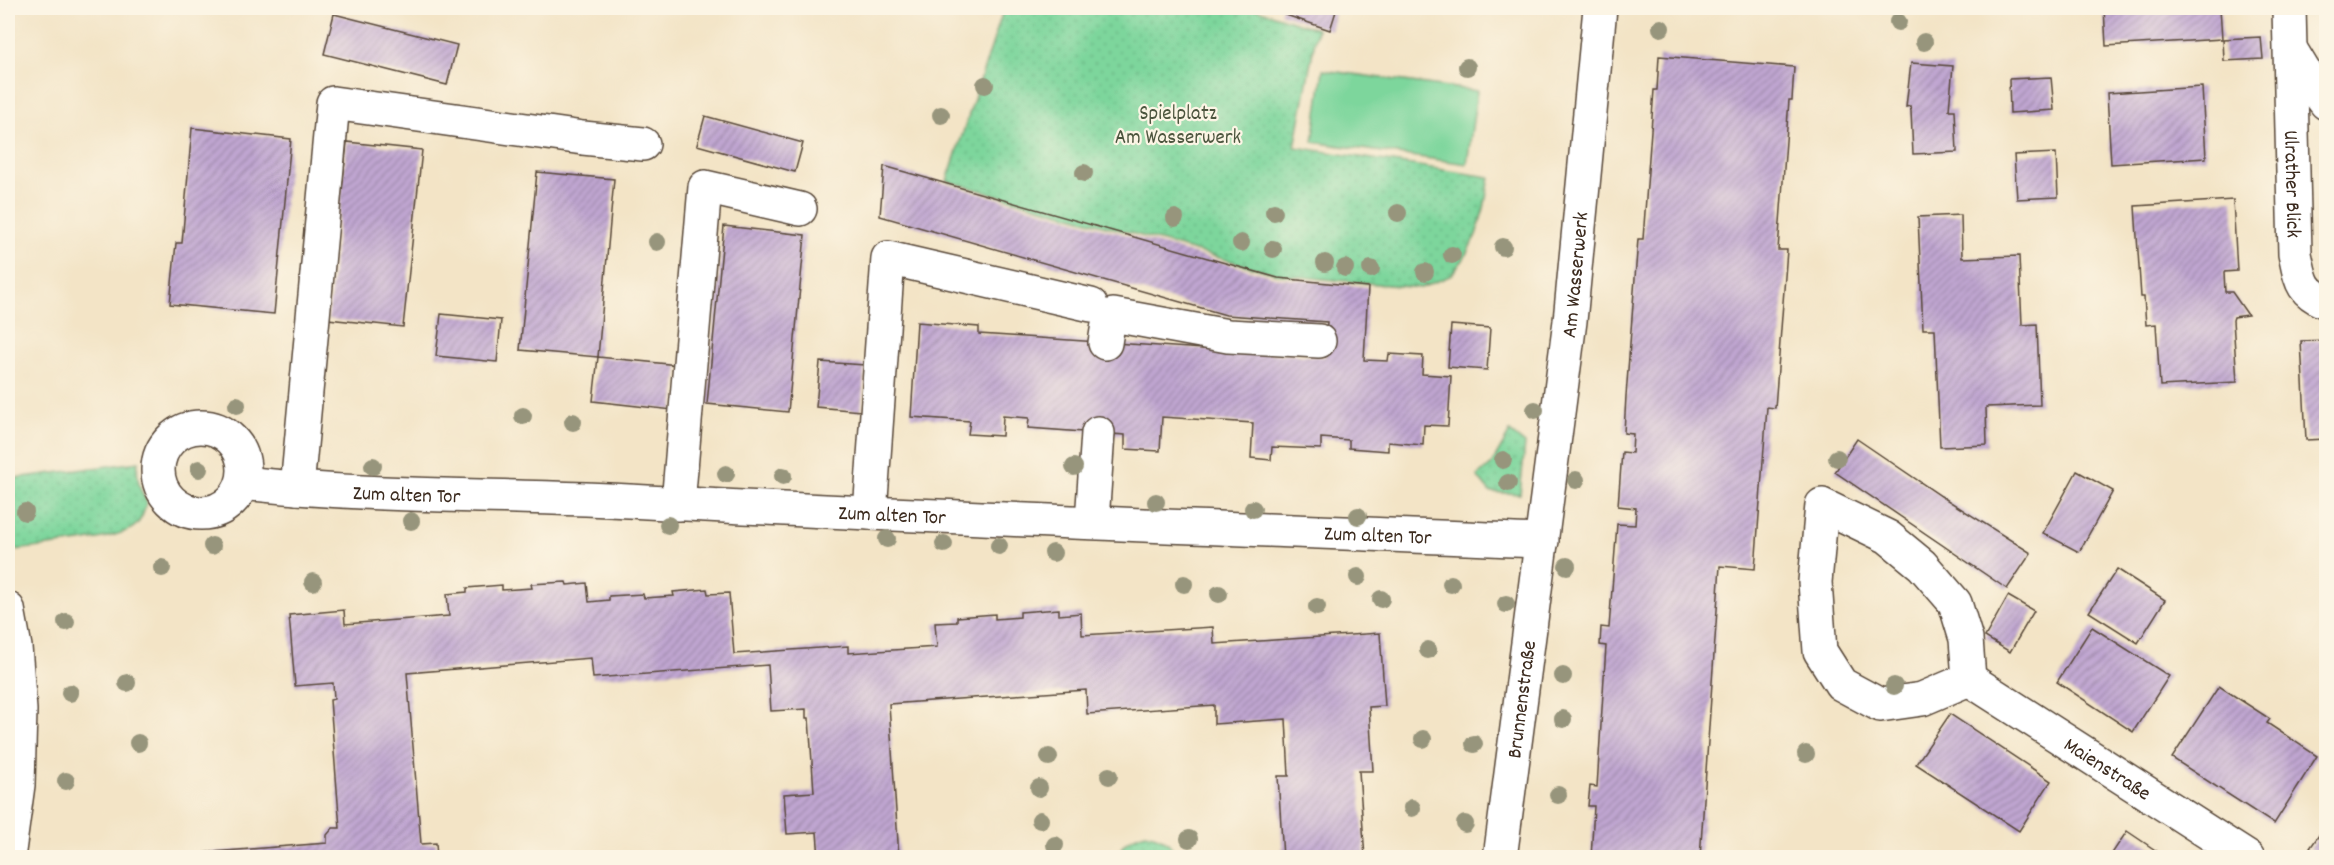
<svg xmlns="http://www.w3.org/2000/svg" width="2334" height="865" font-family="Dekko,sans-serif">
<style>
.green{fill:url(#green-dots);stroke:#5c805d;stroke-width:1.5}
.pitch{fill:#7dd69c;stroke:#5c805d;stroke-width:1.5}
.building{fill:url(#building-hatch)}
.lines{fill:none;stroke-linecap:round;stroke-linejoin:round}
.minor-casing{stroke:#574637;stroke-width:36}
.minor{stroke:#fff;stroke-width:33}
.tree{fill:#97957b}
.labels{text-anchor:middle;stroke-width:4.5;stroke-linejoin:round;paint-order:stroke}
.park-label{font-size:21px;fill:#4c553e;stroke:#fcf5e5}
.street-label{font-size:21px;fill:#3b2a1e;stroke:#fcf5e5}
</style>
<defs>
<pattern id="green-dots" width="8" height="8" patternUnits="userSpaceOnUse" patternTransform="scale(1.5)"><rect width="8" height="8" fill="#7dd69c"/><path d="M2 2h.1M6 6h.1" fill="none" stroke="#6db886" stroke-width="1.8" stroke-linecap="round"/></pattern>
<pattern id="building-hatch" width="6" height="6" patternUnits="userSpaceOnUse" patternTransform="scale(1.5)"><rect width="6" height="6" fill="#c0a6d1"/><path d="M-1 1l2-2M0 6l6-6M5 7l2-2" fill="none" stroke="#9d87a9"/></pattern>
</defs>
<rect width="100%" height="100%" fill="#fcf5e5"/>
<filter id="ink" filterUnits="userSpaceOnUse"><feTurbulence type="fractalNoise" baseFrequency=".0167" numOctaves="2"/><feDisplacementMap in="SourceGraphic" scale="12" xChannelSelector="R" yChannelSelector="G"/><feConvolveMatrix kernelMatrix="1 2 1 2 8 2 1 2 1" color-interpolation-filters="sRGB"/></filter>
<filter id="wash" filterUnits="userSpaceOnUse"><feTurbulence type="fractalNoise" baseFrequency=".008" numOctaves="4" result="noise"/><feDisplacementMap in="SourceGraphic" scale="24" xChannelSelector="R" yChannelSelector="G"/><feGaussianBlur stdDeviation="1.35" result="paint"/><feColorMatrix in="noise" values="0 0 0 0 0 0 0 0 0 0 0 0 0 0 0 0 0 1.4 0 .05"/><feComposite in="paint" operator="in"/></filter>
<g filter="url(#wash)">
<rect width="100%" height="100%" fill="#f3e4c6"/>
<g class="green">
<path d="M1004,8H1252L1317,29L1295,147L1490,177L1484,208L1476,235L1463,260L1450,276L1421,288L1280,275L947,181Z"/>
<path d="M1510,432L1525,444L1520,494L1490,492L1477,476L1491,465Z"/>
<path d="M138,462C136,476 139,490 147,502C144,511 142,520 135,526C118,541 42,546 16,550L8,549V479Z"/>
<path d="M1146,833C1162,837 1171,841 1176,857H1118C1121,842 1132,837 1146,833Z"/>
</g>
<path class="pitch" d="M1323,70L1477,91L1467,164L1313,142Z"/>
<g id="blocks">
<g class="building">
<path d="M1282,8H1337L1330,30L1280,13Z"/>
<path d="M2104,8H2220L2222,39L2106,46Z"/>
<path d="M334,14L457,45L447,85L324,54Z"/>
<path d="M2261,37L2263,59L2224,61L2223,39Z"/>
<path d="M1659,56L1794,67L1792,100H1789L1778,250H1787L1775,408L1767,407L1755,569L1720,566L1700,858H1591L1594,806H1588L1590,786L1597,787L1606,646L1600,645L1601,627L1609,628L1617,524L1635,525L1636,508L1618,506L1622,452L1632,453L1633,434L1624,433L1626,396L1638,239H1643L1654,90H1657Z"/>
<path d="M1911,63L1953,66L1949,110H1955L1957,152L1913,154L1911,111L1910,106L1906,107Z"/>
<path d="M2051,77L2054,110L2010,113L2009,79Z"/>
<path d="M2202,87L2206,158L2111,164L2107,93Z"/>
<path d="M705,116L803,143L795,172L697,145Z"/>
<path d="M192,128L291,139L274,314L170,304L176,243H182Z"/>
<path d="M347,142L422,150L403,327L328,319Z"/>
<path d="M2056,153L2058,197L2017,199L2014,155Z"/>
<path d="M884,166L1278,278L1368,287L1364,360L1388,361L1389,354L1423,356L1422,374L1451,376L1448,426L1424,425L1423,445L1388,442V451L1349,448V440L1321,438V449L1272,447L1271,460L1251,458L1253,423L1162,417L1160,451L1125,449V435L1028,428L1029,418L1003,416L1002,436L968,434L970,421L911,417L917,322L979,327V334L1325,357L1327,322L1226,315L880,216Z"/>
<path d="M537,172L614,179L598,357L520,350Z"/>
<path d="M2233,200L2237,271L2224,272L2225,292H2232L2248,315L2234,317L2233,320L2237,382L2160,386L2156,324L2146,325L2144,297H2141L2135,206Z"/>
<path d="M1961,215L1962,258L2019,256L2022,325L2037,324L2040,405L1986,407L1987,445L1940,447L1935,329H1923L1918,217Z"/>
<path d="M724,226L805,235L788,412L707,404Z"/>
<path d="M441,314L501,320L497,362L436,356Z"/>
<path d="M1451,325L1490,328L1487,370L1448,367Z"/>
<path d="M2326,340V439L2306,440L2301,341Z"/>
<path d="M598,357L678,365L673,410L593,401Z"/>
<path d="M820,362L865,365L861,411L816,407Z"/>
<path d="M1857,439L1941,496L2031,553L2007,589L1835,472Z"/>
<path d="M2077,471L2113,491L2079,552L2043,533Z"/>
<path d="M2117,569L2165,600L2138,643L2089,612Z"/>
<path d="M566,582L567,585L587,583L589,602L609,600V596L643,594L644,598L674,596L673,592L707,589L708,594L729,593L734,654L848,646V653L937,647L935,623L957,622V617L995,614V619L1020,617V612L1059,609V615L1081,613L1082,635L1213,627L1214,644L1380,633L1385,706L1369,707L1373,771H1359L1365,858H1283L1278,776H1289L1286,719L1214,724V705L1087,714L1086,690L889,704L899,858H819L817,832L787,834L784,794L814,792L809,718H806V709L771,711L768,665L593,678L591,658L407,673L421,844L436,843L437,858H202L201,853L327,843V835L333,828H340L330,700L334,699L333,683L295,686L289,615L344,610L345,624L449,616L447,594L467,592V588L502,585V590L532,588L531,584Z"/>
<path d="M2008,596L2034,611L2010,652L1985,637Z"/>
<path d="M2092,627L2169,676L2133,732L2057,682Z"/>
<path d="M2219,686L2270,719L2267,723L2317,756L2274,824L2172,758Z"/>
<path d="M1950,714L2051,781L2019,831L1916,764Z"/>
<path d="M2326,825V858H2324L2310,848Z"/>
<path d="M2127,831L2167,858H2109Z"/>
</g>
</g>
</g>
<g filter="url(#ink)">
<use href="#blocks" fill-opacity="0" stroke="#574637" stroke-width="1.5"/>
<g class="lines">
<defs>
<g id="minor">
<path id="s1" d="M2289,8L2295,254C2301,280 2300,291 2326,302"/>
<path d="M2291,50L2311,83L2326,103"/>
<path d="M1105,343L1108,324L1113,315L1228,336L1319,341"/>
<circle cx="201" cy="470" r="43"/>
<path id="s2" d="M243,483C377,498 513,494 647,502C945,518 1244,529 1542,541"/>
<path d="M297,488L333,103L583,138L643,144"/>
<path d="M678,504L705,187L800,209"/>
<path d="M1822,505L1888,537L1922,565L1955,603L1966,639L1969,679L1922,699L1880,705L1841,684L1820,651L1815,582Z"/>
<path d="M870,513L888,258L1091,305"/>
<path d="M1092,521L1098,433"/>
<path d="M8,609L15,647L20,710L18,785L8,858"/>
<path id="s3" d="M1969,679L2248,858"/>
<path id="s4" d="M1500,858L1570,321L1600,8"/>
</g>
</defs>
<use href="#minor" class="minor-casing"/>
<use href="#minor" class="minor"/>
</g>
<g class="tree">
<circle cx="1898" cy="22" r="9"/>
<circle cx="1661" cy="28" r="9"/>
<circle cx="1924" cy="42" r="9"/>
<circle cx="1467" cy="67" r="9"/>
<circle cx="985" cy="85" r="9"/>
<circle cx="941" cy="115" r="9"/>
<circle cx="1084" cy="173" r="9"/>
<circle cx="1274" cy="212" r="9"/>
<circle cx="1398" cy="213" r="9"/>
<circle cx="1175" cy="218" r="9"/>
<circle cx="657" cy="242" r="9"/>
<circle cx="1241" cy="243" r="9"/>
<circle cx="1503" cy="247" r="9"/>
<circle cx="1273" cy="249" r="9"/>
<circle cx="1452" cy="255" r="9"/>
<circle cx="1325" cy="263" r="9"/>
<circle cx="1345" cy="268" r="9"/>
<circle cx="1371" cy="269" r="9"/>
<circle cx="1425" cy="272" r="9"/>
<circle cx="237" cy="405" r="9"/>
<circle cx="1535" cy="410" r="9"/>
<circle cx="523" cy="416" r="9"/>
<circle cx="573" cy="422" r="9"/>
<circle cx="1837" cy="458" r="9"/>
<circle cx="1503" cy="460" r="9"/>
<circle cx="373" cy="466" r="9"/>
<circle cx="1074" cy="467" r="9"/>
<circle cx="199" cy="469" r="9"/>
<circle cx="726" cy="474" r="9"/>
<circle cx="783" cy="476" r="9"/>
<circle cx="1576" cy="480" r="9"/>
<circle cx="1508" cy="483" r="9"/>
<circle cx="1156" cy="502" r="9"/>
<circle cx="1253" cy="509" r="9"/>
<circle cx="25" cy="512" r="9"/>
<circle cx="1358" cy="516" r="9"/>
<circle cx="411" cy="521" r="9"/>
<circle cx="668" cy="525" r="9"/>
<circle cx="887" cy="539" r="9"/>
<circle cx="944" cy="544" r="9"/>
<circle cx="212" cy="546" r="9"/>
<circle cx="999" cy="546" r="9"/>
<circle cx="1053" cy="553" r="9"/>
<circle cx="1567" cy="566" r="9"/>
<circle cx="162" cy="568" r="9"/>
<circle cx="1358" cy="577" r="9"/>
<circle cx="313" cy="582" r="9"/>
<circle cx="1184" cy="584" r="9"/>
<circle cx="1451" cy="584" r="9"/>
<circle cx="1219" cy="594" r="9"/>
<circle cx="1381" cy="599" r="9"/>
<circle cx="1506" cy="604" r="9"/>
<circle cx="1317" cy="607" r="9"/>
<circle cx="66" cy="622" r="9"/>
<circle cx="1428" cy="650" r="9"/>
<circle cx="1563" cy="676" r="9"/>
<circle cx="127" cy="683" r="9"/>
<circle cx="1894" cy="686" r="9"/>
<circle cx="70" cy="693" r="9"/>
<circle cx="1563" cy="719" r="9"/>
<circle cx="1423" cy="739" r="9"/>
<circle cx="138" cy="743" r="9"/>
<circle cx="1474" cy="744" r="9"/>
<circle cx="1806" cy="754" r="9"/>
<circle cx="1049" cy="757" r="9"/>
<circle cx="1109" cy="776" r="9"/>
<circle cx="66" cy="781" r="9"/>
<circle cx="1039" cy="788" r="9"/>
<circle cx="1558" cy="795" r="9"/>
<circle cx="1412" cy="808" r="9"/>
<circle cx="1040" cy="820" r="9"/>
<circle cx="1465" cy="824" r="9"/>
<circle cx="1189" cy="839" r="9"/>
<circle cx="1055" cy="845" r="9"/>
</g>
</g>
<g class="labels">
<g class="park-label">
<text x="1178" y="119">Spielplatz<tspan x="1178" dy="24">Am Wasserwerk</tspan></text>
</g>
<g class="street-label">
<text dy="7" stroke="none"><textPath href="#s1" startOffset="176">Ulrather Blick</textPath></text>
<text dy="7" stroke="none"><textPath href="#s4" startOffset="588">Am Wasserwerk</textPath></text>
<text dy="7" stroke="none"><textPath href="#s2" startOffset="164">Zum alten Tor</textPath></text>
<text dy="7" stroke="none"><textPath href="#s2" startOffset="650">Zum alten Tor</textPath></text>
<text dy="7" stroke="none"><textPath href="#s2" startOffset="1136">Zum alten Tor</textPath></text>
<text dy="7" stroke="none"><textPath href="#s4" startOffset="160">Brunnenstraße</textPath></text>
<text dy="7" stroke="none"><textPath href="#s3" startOffset="165">Maienstraße</textPath></text>
</g>
</g>
<rect width="2334" height="865" fill="none" stroke="#fcf5e5" stroke-width="30"/>
</svg>
